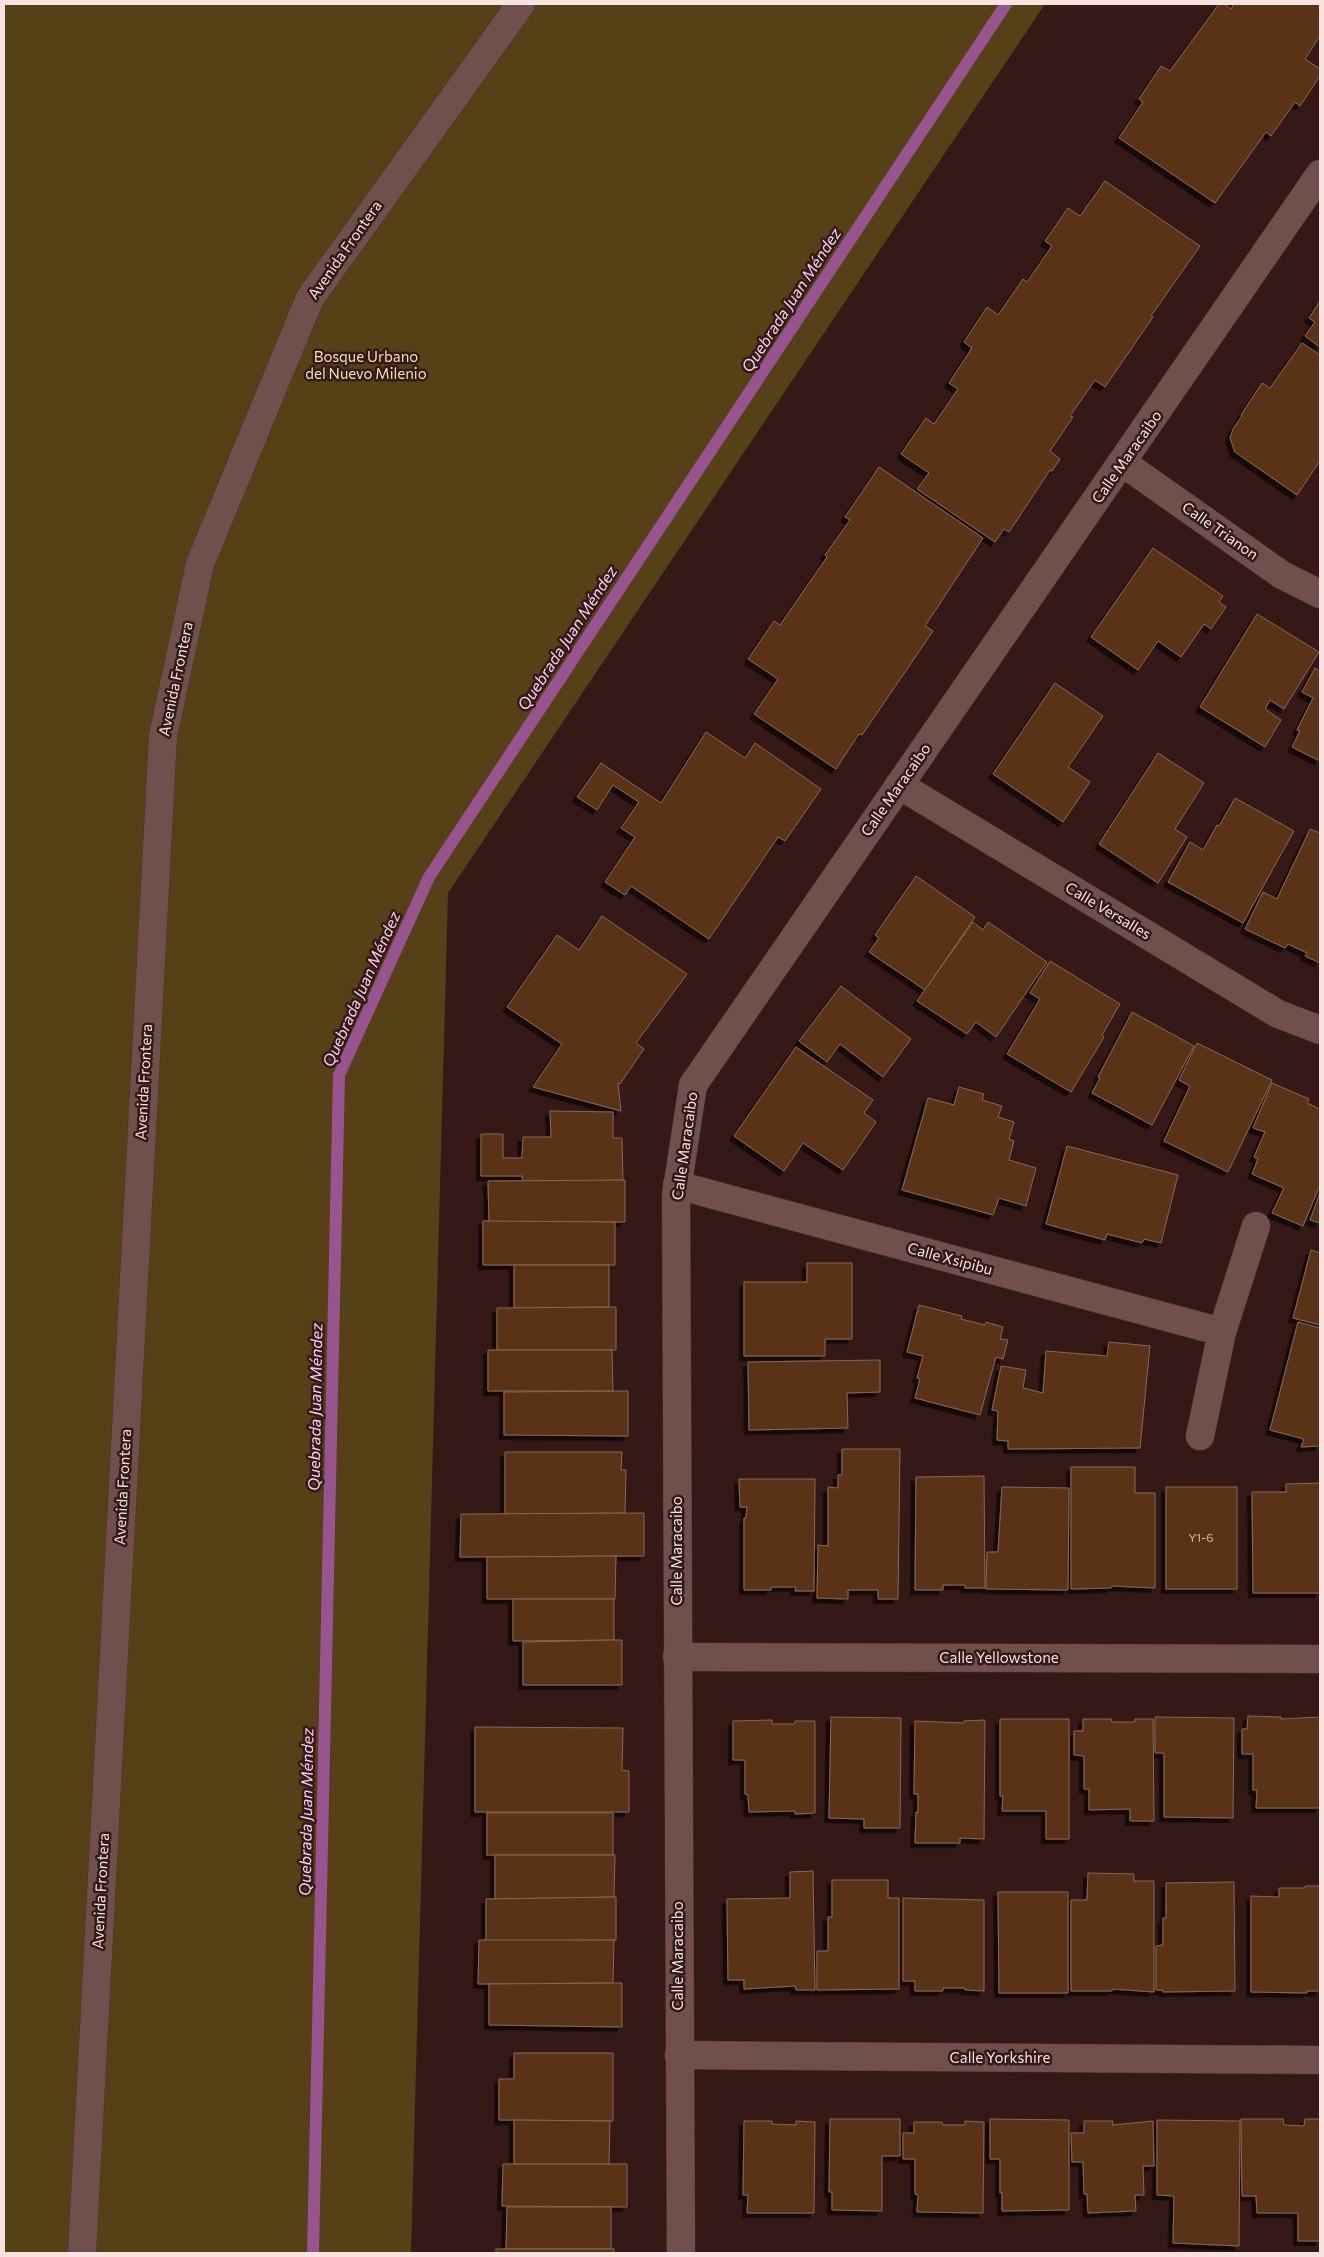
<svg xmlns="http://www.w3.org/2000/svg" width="1324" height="2257" font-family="Commissioner,sans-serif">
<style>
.green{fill:#564116}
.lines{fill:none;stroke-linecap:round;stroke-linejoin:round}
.stream{stroke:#975491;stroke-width:12}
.building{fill:#5a3214;stroke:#846958;filter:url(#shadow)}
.street-casing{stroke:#4a3534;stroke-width:29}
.street{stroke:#70504d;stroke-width:28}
.labels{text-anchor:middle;stroke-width:5;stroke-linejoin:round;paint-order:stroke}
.number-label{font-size:12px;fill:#cfb7ad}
.street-label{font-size:15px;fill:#f6e3e0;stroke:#341917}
.park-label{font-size:15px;fill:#f7dfb6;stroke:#341917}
.water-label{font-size:16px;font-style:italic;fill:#f6d1f2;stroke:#341917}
</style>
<defs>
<filter id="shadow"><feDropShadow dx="-4.5" dy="4.5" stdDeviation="0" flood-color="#0009"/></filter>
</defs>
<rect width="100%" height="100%" fill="#341917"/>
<path class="green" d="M4,4H1045L448,893L411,2253H4Z"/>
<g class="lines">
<path class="stream" d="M313,2253L339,1075L429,877L1006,4"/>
</g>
<g class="building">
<path d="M1219,4H1224L1231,9L1234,4H1320V36L1305,59L1320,69V76L1300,106L1295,102L1271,136L1266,132L1215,203L1119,138L1143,102L1139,99L1161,66L1170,71Z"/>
<path d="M1105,181L1200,246L1151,316L1153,317L1105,387L1095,380L1070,416L1073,417L1050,451L1060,459L1052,471L1050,470L1009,532L1004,529L995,542L917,489L929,473L901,454L926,418L934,424L958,389L949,383L972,348L964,342L987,307L998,315L1023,279L1027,282L1052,246L1045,241L1068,208L1080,216Z"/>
<path d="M1320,301V347L1305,336L1315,322L1309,318Z"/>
<path d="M1302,343L1320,355V461L1297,495L1235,452L1230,438L1233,429L1242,416L1241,415L1262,383L1270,388Z"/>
<path d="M879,467L983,538L925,626L933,631L862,735L859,734L836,769L754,714L778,679L748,659L774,621L780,625L827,557L825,555L850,520L845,517Z"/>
<path d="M1153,548L1223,596L1219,602L1226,607L1211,629L1204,624L1181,657L1158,641L1138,670L1091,637Z"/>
<path d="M1257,614L1319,652L1284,709L1270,700L1265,709L1281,720L1265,747L1200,707Z"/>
<path d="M1315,668L1320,671V761L1292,747L1300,731L1297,730L1313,698L1302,692Z"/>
<path d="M1055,683L1103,716L1068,767L1090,782L1063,822L993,774Z"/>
<path d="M706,732L745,758L755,743L821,789L785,841L778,837L709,939L631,886L625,895L605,882L635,837L621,828L639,802L613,785L597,810L577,797L601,763L661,803Z"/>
<path d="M1158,753L1204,783L1175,829L1187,837L1158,883L1099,844Z"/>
<path d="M1235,798L1294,831L1243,923L1168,882L1190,842L1203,850L1217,825L1219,826Z"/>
<path d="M1310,829L1320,833V963L1305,956L1307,953L1288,944L1285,948L1245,929L1263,892L1277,899Z"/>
<path d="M916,876L975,917L925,990L869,952L879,938L875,935Z"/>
<path d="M602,916L687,974L636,1043L644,1049L620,1084L618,1083L621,1111L533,1087L562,1044L507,1007L557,935L579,950Z"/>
<path d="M973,922L983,930L988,922L1047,962L996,1037L976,1022L967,1034L917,1001Z"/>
<path d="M1050,961L1120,1004L1102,1035L1104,1037L1071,1092L1007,1054L1040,999L1030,993Z"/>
<path d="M841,986L911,1039L883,1077L840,1044L827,1062L799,1041Z"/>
<path d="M1132,1012L1194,1046L1152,1125L1092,1093L1100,1078L1098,1077Z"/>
<path d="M1197,1043L1272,1080L1228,1172L1164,1141L1190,1086L1179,1080Z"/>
<path d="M796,1047L873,1100L864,1113L876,1122L843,1170L803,1143L784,1171L734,1136Z"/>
<path d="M1272,1083L1309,1099L1307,1103L1320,1109V1185L1303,1226L1272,1213L1284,1188L1252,1174L1258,1159L1254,1157L1265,1132L1253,1128Z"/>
<path d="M959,1087L984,1094L982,1100L1002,1106L998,1117L1014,1122L1009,1139L1014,1141L1009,1160L1036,1168L1026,1206L999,1198L993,1215L902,1190L928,1098L954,1105Z"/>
<path d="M550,1111L613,1112V1138H622L623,1180L523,1182L522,1176H481V1134H503V1158H522L523,1137H551Z"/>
<path d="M1067,1146L1178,1175L1161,1243L1144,1239L1142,1243L1107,1234L1105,1240L1046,1224Z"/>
<path d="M625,1180V1222H489L488,1181Z"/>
<path d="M1320,1193V1223L1310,1220Z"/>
<path d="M483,1221L615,1222V1265H483Z"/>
<path d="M1311,1250L1320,1253V1325L1293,1318Z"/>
<path d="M807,1263H852V1339H825V1356H744V1282H807Z"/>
<path d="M514,1265H609V1307L514,1308Z"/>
<path d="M919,1305L962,1316L961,1319L985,1325L986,1322L1003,1327L1000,1339L1008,1340L1003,1359L996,1357L980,1415L915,1398L920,1379L917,1378L923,1356L907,1352Z"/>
<path d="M616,1307V1350H497V1308Z"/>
<path d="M1298,1322L1320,1328V1446L1301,1447L1304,1439L1270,1430Z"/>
<path d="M1109,1342L1150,1346L1140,1448L1008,1449V1441L997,1440L998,1411L992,1410L1001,1366L1026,1370L1023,1388L1043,1393L1046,1351L1107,1356Z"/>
<path d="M488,1350H612L613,1391H488Z"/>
<path d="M880,1360V1392L847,1393L848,1428L749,1430L748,1362Z"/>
<path d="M628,1391V1436L504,1435V1392Z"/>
<path d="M842,1449H900L898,1599H878V1590H848V1599L817,1598L818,1545L828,1546V1487L838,1488V1475H842Z"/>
<path d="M505,1452H622L621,1470H626L625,1513L505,1514Z"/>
<path d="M1071,1467H1135V1493H1155V1588L1112,1586L1111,1588L1071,1589Z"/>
<path d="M984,1476L985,1588H965V1585H943V1590H915L916,1477Z"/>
<path d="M739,1479H815L814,1591H795L796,1587H771V1590H744V1518H746L747,1507H740Z"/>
<path d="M1320,1483V1593H1253L1252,1492H1286V1484Z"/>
<path d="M1002,1487L1069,1488L1068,1590L986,1589L987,1552H998Z"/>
<rect x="1166" y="1487" width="71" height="102"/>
<path d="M644,1513V1556L460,1557L461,1514Z"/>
<path d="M616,1556L615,1599H487V1557Z"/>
<path d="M513,1599H614V1640L513,1641Z"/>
<path d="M614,1640H622V1685H523V1642Z"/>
<path d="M1248,1716L1281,1717V1719L1320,1717V1808H1256L1257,1790H1253V1754H1242V1729H1247Z"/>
<path d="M831,1717L901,1718L900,1828H864V1819L829,1818Z"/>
<path d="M1155,1717L1234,1718L1233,1818L1164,1817V1753H1155Z"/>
<path d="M1000,1719H1069V1839H1046V1811H1002L1003,1796H1000Z"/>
<path d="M1083,1719H1111L1112,1722H1135V1719H1153L1154,1821H1130V1809L1089,1810V1789H1084V1756L1074,1755V1731H1083Z"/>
<path d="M772,1720V1724H795V1721H815V1813L795,1814V1811L749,1812L748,1795L745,1794V1760H733V1721Z"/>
<path d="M985,1720L984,1839L960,1838V1843H915L916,1812L918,1813V1794H914L915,1721L964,1723V1721Z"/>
<path d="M475,1727L623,1728L622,1770L629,1771V1812H475Z"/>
<rect x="487" y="1813" width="126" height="42"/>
<path d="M495,1855H615L614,1897L495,1899Z"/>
<path d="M813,1871L815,1990H796L795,1986L744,1989V1980H728L727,1899L790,1898V1872Z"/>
<path d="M1088,1873L1134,1874V1881H1154V1992L1112,1989V1991H1071V1900H1087Z"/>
<path d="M832,1880H888V1898H899V1989L817,1990V1951H828V1917H832Z"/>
<path d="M1234,1882L1235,1991L1163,1992V1990H1156V1946L1163,1945V1918H1166V1883Z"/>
<path d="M1305,1886H1320V1991H1307V1993L1251,1992V1896L1279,1897V1888H1305Z"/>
<path d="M998,1892H1068V1993H999Z"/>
<path d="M616,1897V1940L486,1941V1899Z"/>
<path d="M903,1898L984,1900V1991L965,1990V1988H943V1991H915V1981H903Z"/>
<path d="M479,1940H614L613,1983L478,1984Z"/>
<path d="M622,1983V2027L489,2025V1984Z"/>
<path d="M514,2053H613V2121L499,2120V2079H514Z"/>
<path d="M830,2119H900V2156H882V2211L832,2210V2192H829Z"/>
<path d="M990,2119L1069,2120V2210L1002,2211V2192L1000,2193V2159H990Z"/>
<path d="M1241,2119H1283L1284,2125L1304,2126L1305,2119H1320V2241H1298V2213H1257L1256,2196H1242Z"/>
<path d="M514,2120L610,2121L609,2164H514Z"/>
<path d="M1157,2120L1240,2121L1239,2246L1173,2243L1174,2196L1157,2195Z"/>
<path d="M744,2121H772V2124L796,2125V2121L815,2122L814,2213H747L748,2195H743Z"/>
<path d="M965,2121L984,2122L983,2213L917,2212L918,2195L915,2194V2159H903V2133H914V2122H942L943,2125H965Z"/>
<path d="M1084,2121H1113L1112,2125L1153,2121L1154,2166H1143L1144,2195H1135L1136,2211L1088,2213L1087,2194H1084L1083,2162H1072L1071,2133H1084Z"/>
<path d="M503,2164H627V2207L502,2206Z"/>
<path d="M507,2207H611V2249H506Z"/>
<rect x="496" y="2249" width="118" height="4"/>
</g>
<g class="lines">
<defs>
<g id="street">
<path d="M1123,463L1282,575L1320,594"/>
<path d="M899,785L1278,1014L1320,1030"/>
<path d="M677,1185L1222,1332"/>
<path d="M1200,1436L1222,1332L1256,1226"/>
<path d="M677,1657L1320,1659"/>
<path d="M679,2055L1320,2060"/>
<path d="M82,2253L163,736L200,564L310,298L521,4"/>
<path d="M681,2253L676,1196L693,1085L1320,174"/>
</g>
</defs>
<use href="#street" class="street-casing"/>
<use href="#street" class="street"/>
</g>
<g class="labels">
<g class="number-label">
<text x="1201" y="1542">Y1-6</text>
</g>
<g class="street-label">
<text transform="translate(345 250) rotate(-55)" y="5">Avenida Frontera</text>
<text transform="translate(1127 457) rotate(-55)" y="5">Calle Maracaibo</text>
<text transform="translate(1220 531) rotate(35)" y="5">Calle Trianon</text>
<text transform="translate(176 679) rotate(-78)" y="5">Avenida Frontera</text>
<text transform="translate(896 790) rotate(-55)" y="5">Calle Maracaibo</text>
<text transform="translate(1108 911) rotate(31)" y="5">Calle Versalles</text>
<text transform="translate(144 1082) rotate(-87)" y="5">Avenida Frontera</text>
<text transform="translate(685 1146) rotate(-82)" y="5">Calle Maracaibo</text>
<text transform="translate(950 1259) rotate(15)" y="5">Calle Xsipibu</text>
<text transform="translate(123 1487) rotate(-87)" y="5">Avenida Frontera</text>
<text transform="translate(677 1551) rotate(-90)" y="5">Calle Maracaibo</text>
<text x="999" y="1663">Calle Yellowstone</text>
<text transform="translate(101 1891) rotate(-87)" y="5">Avenida Frontera</text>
<text transform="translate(678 1956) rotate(-90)" y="5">Calle Maracaibo</text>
<text x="1000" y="2063">Calle Yorkshire</text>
</g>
<g class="park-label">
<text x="366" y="362">Bosque Urbano<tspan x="366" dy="17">del Nuevo Milenio</tspan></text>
</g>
<g class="water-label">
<text transform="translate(791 300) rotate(-57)" y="6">Quebrada Juan Méndez</text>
<text transform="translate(567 638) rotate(-57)" y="6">Quebrada Juan Méndez</text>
<text transform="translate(361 989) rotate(-66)" y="6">Quebrada Juan Méndez</text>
<text transform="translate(315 1407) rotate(-89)" y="6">Quebrada Juan Méndez</text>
<text transform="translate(306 1812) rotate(-89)" y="6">Quebrada Juan Méndez</text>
</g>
</g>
<rect width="1324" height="2257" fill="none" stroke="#f6e3e0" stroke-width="10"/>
</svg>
